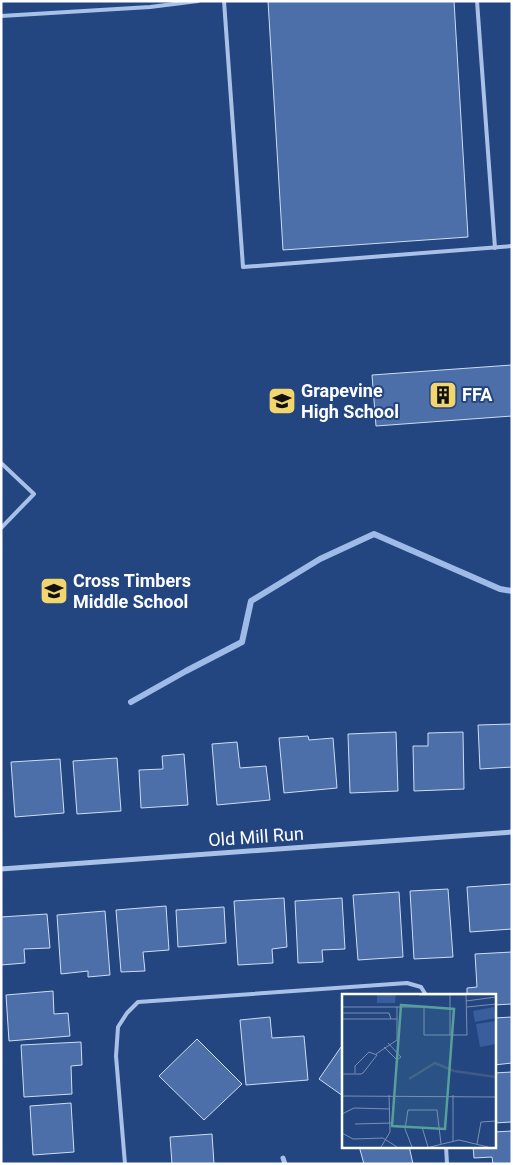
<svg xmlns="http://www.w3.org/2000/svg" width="513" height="1165" font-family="Roboto,sans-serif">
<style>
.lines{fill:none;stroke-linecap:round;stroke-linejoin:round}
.stream{stroke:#9ebbe8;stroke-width:6}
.building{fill:#4c6fa9;stroke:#cdddf5}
.lane{stroke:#aac1e7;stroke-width:4}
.street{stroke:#aac1e7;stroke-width:5}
.labels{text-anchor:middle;stroke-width:4;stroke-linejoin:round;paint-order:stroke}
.poi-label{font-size:18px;font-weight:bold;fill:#fff;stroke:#234580;text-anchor:start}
.street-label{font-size:18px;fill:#fff;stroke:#234580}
.inset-river{fill:none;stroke:#415a85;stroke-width:2.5}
.inset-road{fill:none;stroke:#7b8fb3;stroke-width:1}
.view{fill:#579f9a;fill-opacity:0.15;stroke:#579f9a;stroke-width:2.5}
.inset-edge{fill:none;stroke:#fff;stroke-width:2.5}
</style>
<rect width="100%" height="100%" fill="#234580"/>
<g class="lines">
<path class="stream" d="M131,702L186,671L242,642L251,601L320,559L374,534L500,589L512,591"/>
</g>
<g class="building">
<path d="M268,1H454L468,237L283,250Z"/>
<path d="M512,365V416L376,426L372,375Z"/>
<path d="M512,724V767L480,769L478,725Z"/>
<path d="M396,732L398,791L350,793L348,734Z"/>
<path d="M463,732L464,789L414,791L413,746H428V733Z"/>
<path d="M308,736L309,740L333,738L337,788L284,793L279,738Z"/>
<path d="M237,742L240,768L266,766L270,800L217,805L212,744Z"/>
<path d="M184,754L188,805L141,808L139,770L163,769L162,756Z"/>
<path d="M117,758L121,811L77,814L73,761Z"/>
<path d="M60,759L64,813L15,817L11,762Z"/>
<path d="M512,884V929L470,932L467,887Z"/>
<path d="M448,889L453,957L414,959L410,891Z"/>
<path d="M399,892L403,957L358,960L353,895Z"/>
<path d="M284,898L287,947L272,949L273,963L238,965L234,901Z"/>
<path d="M342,898L345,949L322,950L323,962L298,963L295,901Z"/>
<path d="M166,906L169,950L143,952L145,971L121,972L116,910Z"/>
<path d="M224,907L226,943L178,947L176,910Z"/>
<path d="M105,911L110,975L88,977V971L61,974L57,915Z"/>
<path d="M47,914L50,948L24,949L25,963L1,965V917Z"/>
<path d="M512,952V1004L494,1005V995H467V988L477,987L475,954Z"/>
<path d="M53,991L54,1014L68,1013L70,1036L9,1041L6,995Z"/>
<path d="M270,1017L272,1038L304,1036L308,1080L246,1085L240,1020Z"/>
<path d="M512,1017V1063L494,1065V1018Z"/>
<path d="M197,1039L242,1084L204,1120L159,1076Z"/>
<path d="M81,1042L82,1065L71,1066L72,1094L24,1097L21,1045Z"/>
<path d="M341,1047L343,1049V1096L319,1079Z"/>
<path d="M512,1072V1122L494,1123V1073Z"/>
<path d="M71,1103L74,1152L33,1155L30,1106Z"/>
<path d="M512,1131V1164H493L492,1157L474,1158L473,1146H494V1132Z"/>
<path d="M212,1134L214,1164H172L170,1137Z"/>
<path d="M359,1146H409L413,1164H364Z"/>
</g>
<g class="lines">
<g class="lane">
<path d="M224,1L243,267L512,246"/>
<path d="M477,1L495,248"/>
<path d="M1,16L150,7L198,1"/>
<path d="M1,463L34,494L1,528"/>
<path d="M446,1146L447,1164"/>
<path d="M125,1164L116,1056L118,1027L127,1013L138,1002L407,983L421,987L426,995"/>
</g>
<g class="street">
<path d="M1,869L512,832"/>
<path d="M283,1158L285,1164"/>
</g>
</g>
<defs>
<symbol id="building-square" viewBox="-11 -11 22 22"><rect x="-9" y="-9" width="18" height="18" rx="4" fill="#f2d56d" stroke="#234580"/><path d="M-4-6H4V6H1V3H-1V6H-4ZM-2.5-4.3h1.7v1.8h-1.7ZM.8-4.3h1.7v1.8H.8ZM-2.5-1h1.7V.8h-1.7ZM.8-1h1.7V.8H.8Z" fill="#111"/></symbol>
<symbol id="school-square" viewBox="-11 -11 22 22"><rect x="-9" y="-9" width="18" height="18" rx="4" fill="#f2d56d" stroke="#234580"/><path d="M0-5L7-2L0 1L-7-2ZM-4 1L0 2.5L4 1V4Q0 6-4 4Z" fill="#111"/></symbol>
</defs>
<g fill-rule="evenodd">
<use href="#building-square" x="427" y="379" width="32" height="32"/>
<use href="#school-square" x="266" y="385" width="32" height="32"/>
<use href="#school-square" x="38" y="575" width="32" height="32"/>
</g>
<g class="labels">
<g class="poi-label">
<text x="301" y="397">Grapevine<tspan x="301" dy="21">High School</tspan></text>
<text x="462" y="401">FFA</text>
<text x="73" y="587">Cross Timbers<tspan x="73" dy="21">Middle School</tspan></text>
</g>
<g class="street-label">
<text transform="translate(256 837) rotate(-4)" y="6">Old Mill Run</text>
</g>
</g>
<g transform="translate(342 994)">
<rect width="154" height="154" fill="#234580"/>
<path d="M35,0H54L53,9H35ZM152,13L154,24L133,28L131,17ZM154,27V50L138,53L134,30Z" fill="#385e9e"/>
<path class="inset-river" d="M67,85L93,69L112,77L154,83"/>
<path class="inset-road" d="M77,1H124M108,1V41M124,7L154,3M0,13H82V41H125L124,0M125,13L154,10M0,19H47L49,25M0,25H55M42,53L55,66L59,63L46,49M34,60L55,46V13M0,80H19L21,79L35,61L27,58L13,72V79M0,102L154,103M0,120L12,114L48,115M13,130L49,129M80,133L86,153M0,139L11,145L41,144L55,153M111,147V101M135,150L139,128L154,127M39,153L48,138L47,101M70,153L63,135L66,116H95L99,150M88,153L117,146L146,153"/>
<path class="view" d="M59,11L112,15L103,135L50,132Z"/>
<rect width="154" height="154" class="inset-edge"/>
</g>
<rect width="513" height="1165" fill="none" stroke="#ffffff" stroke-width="5"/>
</svg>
